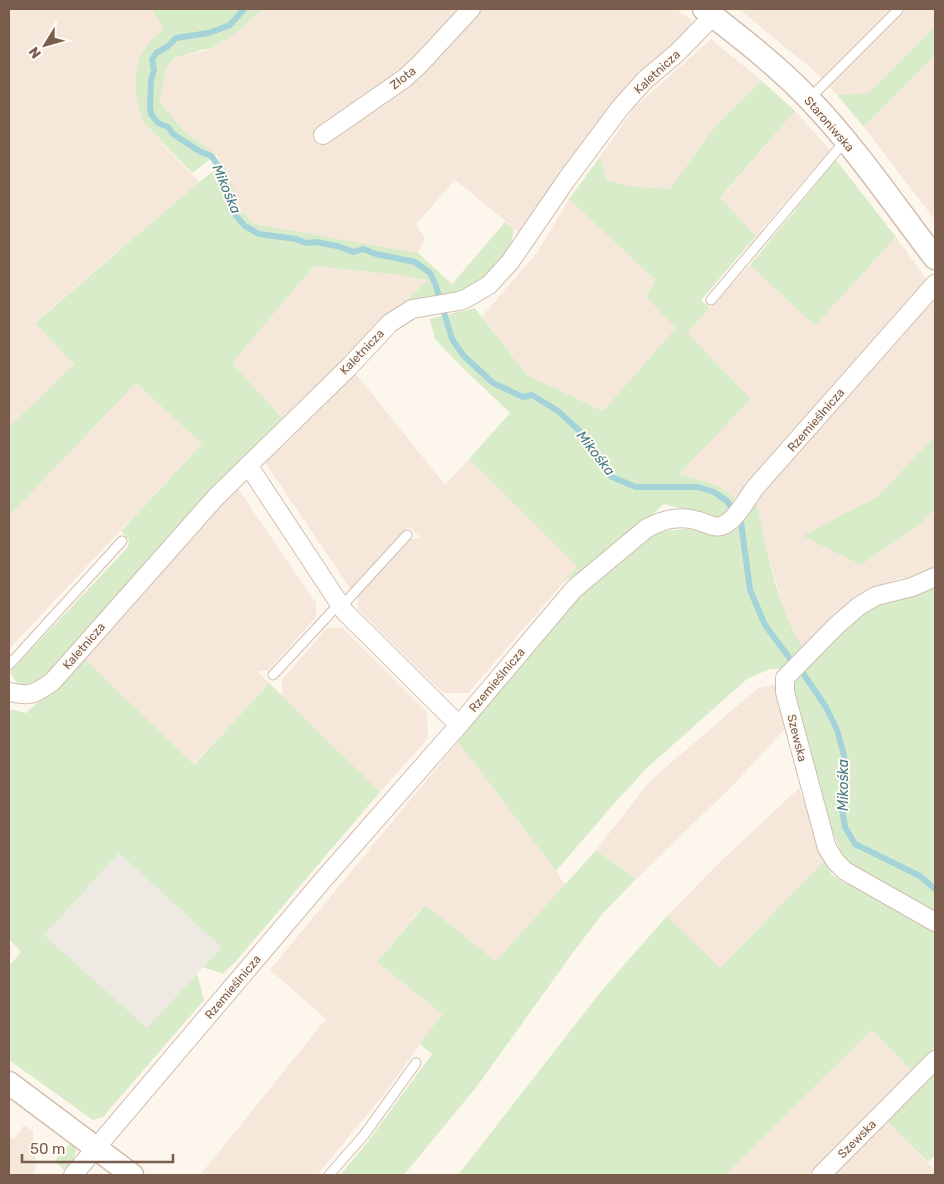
<svg xmlns="http://www.w3.org/2000/svg" width="944" height="1184" font-family="Rubik,sans-serif">
<style>
.residential{fill:#f5e8da}
.industrial{fill:#efe9e4}
.green{fill:#d8ecc9}
.lines{fill:none;stroke-linecap:round;stroke-linejoin:round}
.stream{stroke:#a5d3da;stroke-width:6}
.service-casing{stroke:#d1beb0;stroke-width:11}
.minor-casing{stroke:#d1beb0;stroke-width:20}
.tertiary-casing{stroke:#d1beb0;stroke-width:25}
.service{stroke:#fff;stroke-width:9}
.minor{stroke:#fff;stroke-width:18}
.tertiary{stroke:#fff;stroke-width:22}
.labels{text-anchor:middle;stroke-width:4;stroke-linejoin:round;paint-order:stroke}
.street-label{font-size:12px;fill:#7a5c4d;stroke:#fffaf3}
.water-label{font-size:14px;font-style:italic;fill:#437c86;stroke:#fffaf3}
</style>
<rect width="100%" height="100%" fill="#fdf6ec"/>
<g class="residential">
<path d="M9,9H152L165,29L152,39L137,71V98L141,115L151,131L199,182L35,322L74,364L9,427Z"/>
<path d="M263,9H676L691,20V31L520,233L455,180L416,224L425,239L418,253L255,224L239,209L229,175L216,155L182,129L160,102L165,68L174,58L209,50L240,30Z"/>
<path d="M739,9H935V26L869,93L837,95L819,75Z"/>
<path d="M711,39L762,81L716,125L670,189L628,186L607,180L600,157L634,108Z"/>
<path d="M935,55V220L864,127Z"/>
<path d="M795,111L830,150L756,236L720,199Z"/>
<path d="M569,199L655,280L646,297L677,328L603,411L527,375L482,316L536,254Z"/>
<path d="M896,237L927,280L807,419L735,498L717,485L678,474L750,399L687,333L710,308L750,265L815,326Z"/>
<path d="M314,266L400,275L427,280L284,420L232,363Z"/>
<path d="M935,297V436L878,496L804,536L861,565L920,524L935,508V568L917,578H899L864,592L829,621L805,649L797,637L785,614L768,554L756,502L797,449Z"/>
<path d="M352,369L445,485L469,459L578,566L468,693H443L358,609V593L406,540L421,538L408,526L351,590L261,456Z"/>
<path d="M136,383L202,444L9,649V516Z"/>
<path d="M234,483L316,603V617L269,670L257,671L269,683L193,765L83,657Z"/>
<path d="M327,628H343L427,712L428,738L380,792L282,696V680Z"/>
<path d="M777,684L786,728L732,786L636,879L596,850L650,781L758,688Z"/>
<path d="M458,742L556,871L565,885L496,961L424,905L377,962L442,1014L384,1094L317,1175H200L326,1019L270,970Z"/>
<path d="M799,788L825,860L720,968L667,916L719,863Z"/>
<path d="M872,1030L913,1072L815,1175H725Z"/>
<path d="M883,1117L935,1170V1175H826Z"/>
<path d="M24,1125L33,1131L36,1170L32,1175H9V1136L14,1139Z"/>
</g>
<path class="industrial" d="M119,853L221,947L147,1029L43,935Z"/>
<g class="green">
<path d="M152,9H263L240,30L209,50L206,49L174,58L166,68L160,102L182,129L216,155L192,173L145,124C134,102 131,69 145,48C150,40 157,35 164,29Z"/>
<path d="M935,26V55L864,127L837,95L869,93Z"/>
<path d="M762,81L795,111L720,198L756,236L701,300L710,308L687,333L751,399L679,474L717,485L735,498L724,517H714L664,504L635,530L576,577L565,580L577,566L469,459L510,413L460,365L435,339L430,319L475,308L527,375L603,411L676,328L646,297L655,280L569,199L600,157L607,180L628,186L670,189L716,125Z"/>
<path d="M836,160L896,237L815,326L750,265Z"/>
<path d="M222,165L229,175L239,209L255,224L418,253L452,284L505,222L514,229L511,245L498,263L485,279L457,296L401,306L427,280L400,275L314,266L232,363L284,420L218,484L179,525L48,676L28,684L18,685L10,672L128,547L129,540L121,531L202,444L136,383L9,516V427L74,364L35,323L199,182Z"/>
<path d="M935,436V508L920,524L861,565L803,536L878,496Z"/>
<path d="M756,502C767,547 777,612 805,649L787,669H770L747,679L648,767L619,798L556,871L458,742L486,706L585,587L637,548L655,532L686,529L726,533Z"/>
<path d="M935,583V915L845,861L825,815L792,680L865,605Z"/>
<path d="M83,657L194,765L269,683L380,792L236,961L223,974L203,967L221,947L119,853L44,935L147,1028L197,974L204,1000L103,1117L93,1120L9,1060V966L21,952L9,939V709L26,713L61,682Z"/>
<path d="M596,850L636,879L604,912L574,951L478,1085L404,1175H340L363,1148L432,1054L420,1044L442,1014L377,962L425,905L496,961Z"/>
<path d="M825,860L832,875L845,883L935,928V1048L913,1072L872,1030L725,1175H458L603,989L667,916L720,968Z"/>
<path d="M935,1066V1155L928,1162L883,1117Z"/>
<path d="M72,1141L76,1150L73,1161L64,1170L55,1161Z"/>
</g>
<g class="lines">
<path class="stream" d="M244,9L230,25L209,33L176,38L167,47L156,53L152,60L154,70L151,80L150,107L151,114L158,123L168,127L173,134L199,151L211,156L218,165L236,216L245,226L259,234L296,239L306,243L316,242L337,246L354,252L363,249L376,254L415,262L430,273L435,283L452,339L463,355L493,383L523,397L532,395L558,411L585,436L590,450L612,477L636,487H698L714,492L727,501L741,522L750,590L765,625L791,660L803,673L826,707L837,730L844,755L846,780L841,802L845,827L855,844L920,876L935,889"/>
<defs>
<g id="service">
<path d="M809,99L898,10"/>
<path d="M711,300L845,141"/>
<path d="M341,607L407,535"/>
<path d="M9,665L122,541"/>
<path d="M273,675L339,604"/>
<path d="M329,1175L364,1135L416,1063"/>
</g>
<g id="minor">
<path d="M323,135L405,78L421,63L471,9"/>
<path d="M248,465L345,612L459,725"/>
<path d="M935,577L912,587L876,596L859,606L836,626L785,678V692L827,848L836,862L845,871L935,922"/>
<path d="M9,692C30,697 36,694 53,681L216,497L348,368L390,323L412,309L459,301L467,298L489,285L510,262L567,179L620,108L645,80L677,53L713,16"/>
<path d="M73,1175L323,880L459,725L574,589L647,528C665,519 680,515 699,521C706,523 713,528 721,526C734,523 747,499 754,489L935,284"/>
<path d="M821,1175L935,1060"/>
</g>
<g id="tertiary">
<path d="M704,9C740,37 779,67 810,100C856,148 895,206 935,258"/>
<path d="M9,1083L132,1175"/>
</g>
</defs>
<use href="#service" class="service-casing"/>
<use href="#minor" class="minor-casing"/>
<use href="#tertiary" class="tertiary-casing"/>
<use href="#service" class="service"/>
<use href="#minor" class="minor"/>
<use href="#tertiary" class="tertiary"/>
</g>
<g class="labels">
<g class="street-label">
<text transform="translate(657 72) rotate(-43)" y="4">Kaletnicza</text>
<text transform="translate(403 78) rotate(-38)" y="4">Złota</text>
<text transform="translate(829 124) rotate(49)" y="4">Staroniwska</text>
<text transform="translate(362 352) rotate(-46)" y="4">Kaletnicza</text>
<text transform="translate(816 420) rotate(-49)" y="4">Rzemieślnicza</text>
<text transform="translate(84 646) rotate(-49)" y="4">Kaletnicza</text>
<text transform="translate(497 680) rotate(-50)" y="4">Rzemieślnicza</text>
<text transform="translate(797 738) rotate(76)" y="4">Szewska</text>
<text transform="translate(233 987) rotate(-50)" y="4">Rzemieślnicza</text>
<text transform="translate(857 1139) rotate(-45)" y="4">Szewska</text>
</g>
<g class="water-label">
<text transform="translate(227 189) rotate(67)" y="5">Mikośka</text>
<text transform="translate(596 453) rotate(52)" y="5">Mikośka</text>
<text transform="translate(843 785) rotate(-90)" y="5">Mikośka</text>
</g>
</g>
<rect width="944" height="1184" fill="none" stroke="#7a5c4d" stroke-width="20"/>
<g transform="translate(45 45) rotate(233)" stroke="#fffaf3" stroke-width="4" paint-order="stroke">
<path d="M0-4L9 19L0 12L-9 19Z" fill="#7a5c4d"/>
<text y="-8" font-size="14" font-weight="bold" text-anchor="middle" fill="#7a5c4d">N</text>
</g>
<path d="M22 1154v8h151v-8" fill="none" stroke="#7a5c4d" stroke-width="2.5"/>
<text x="30" y="1154" font-size="15" fill="#7a5c4d" stroke="#fffaf3" stroke-width="4" paint-order="stroke">50 m</text>
</svg>
